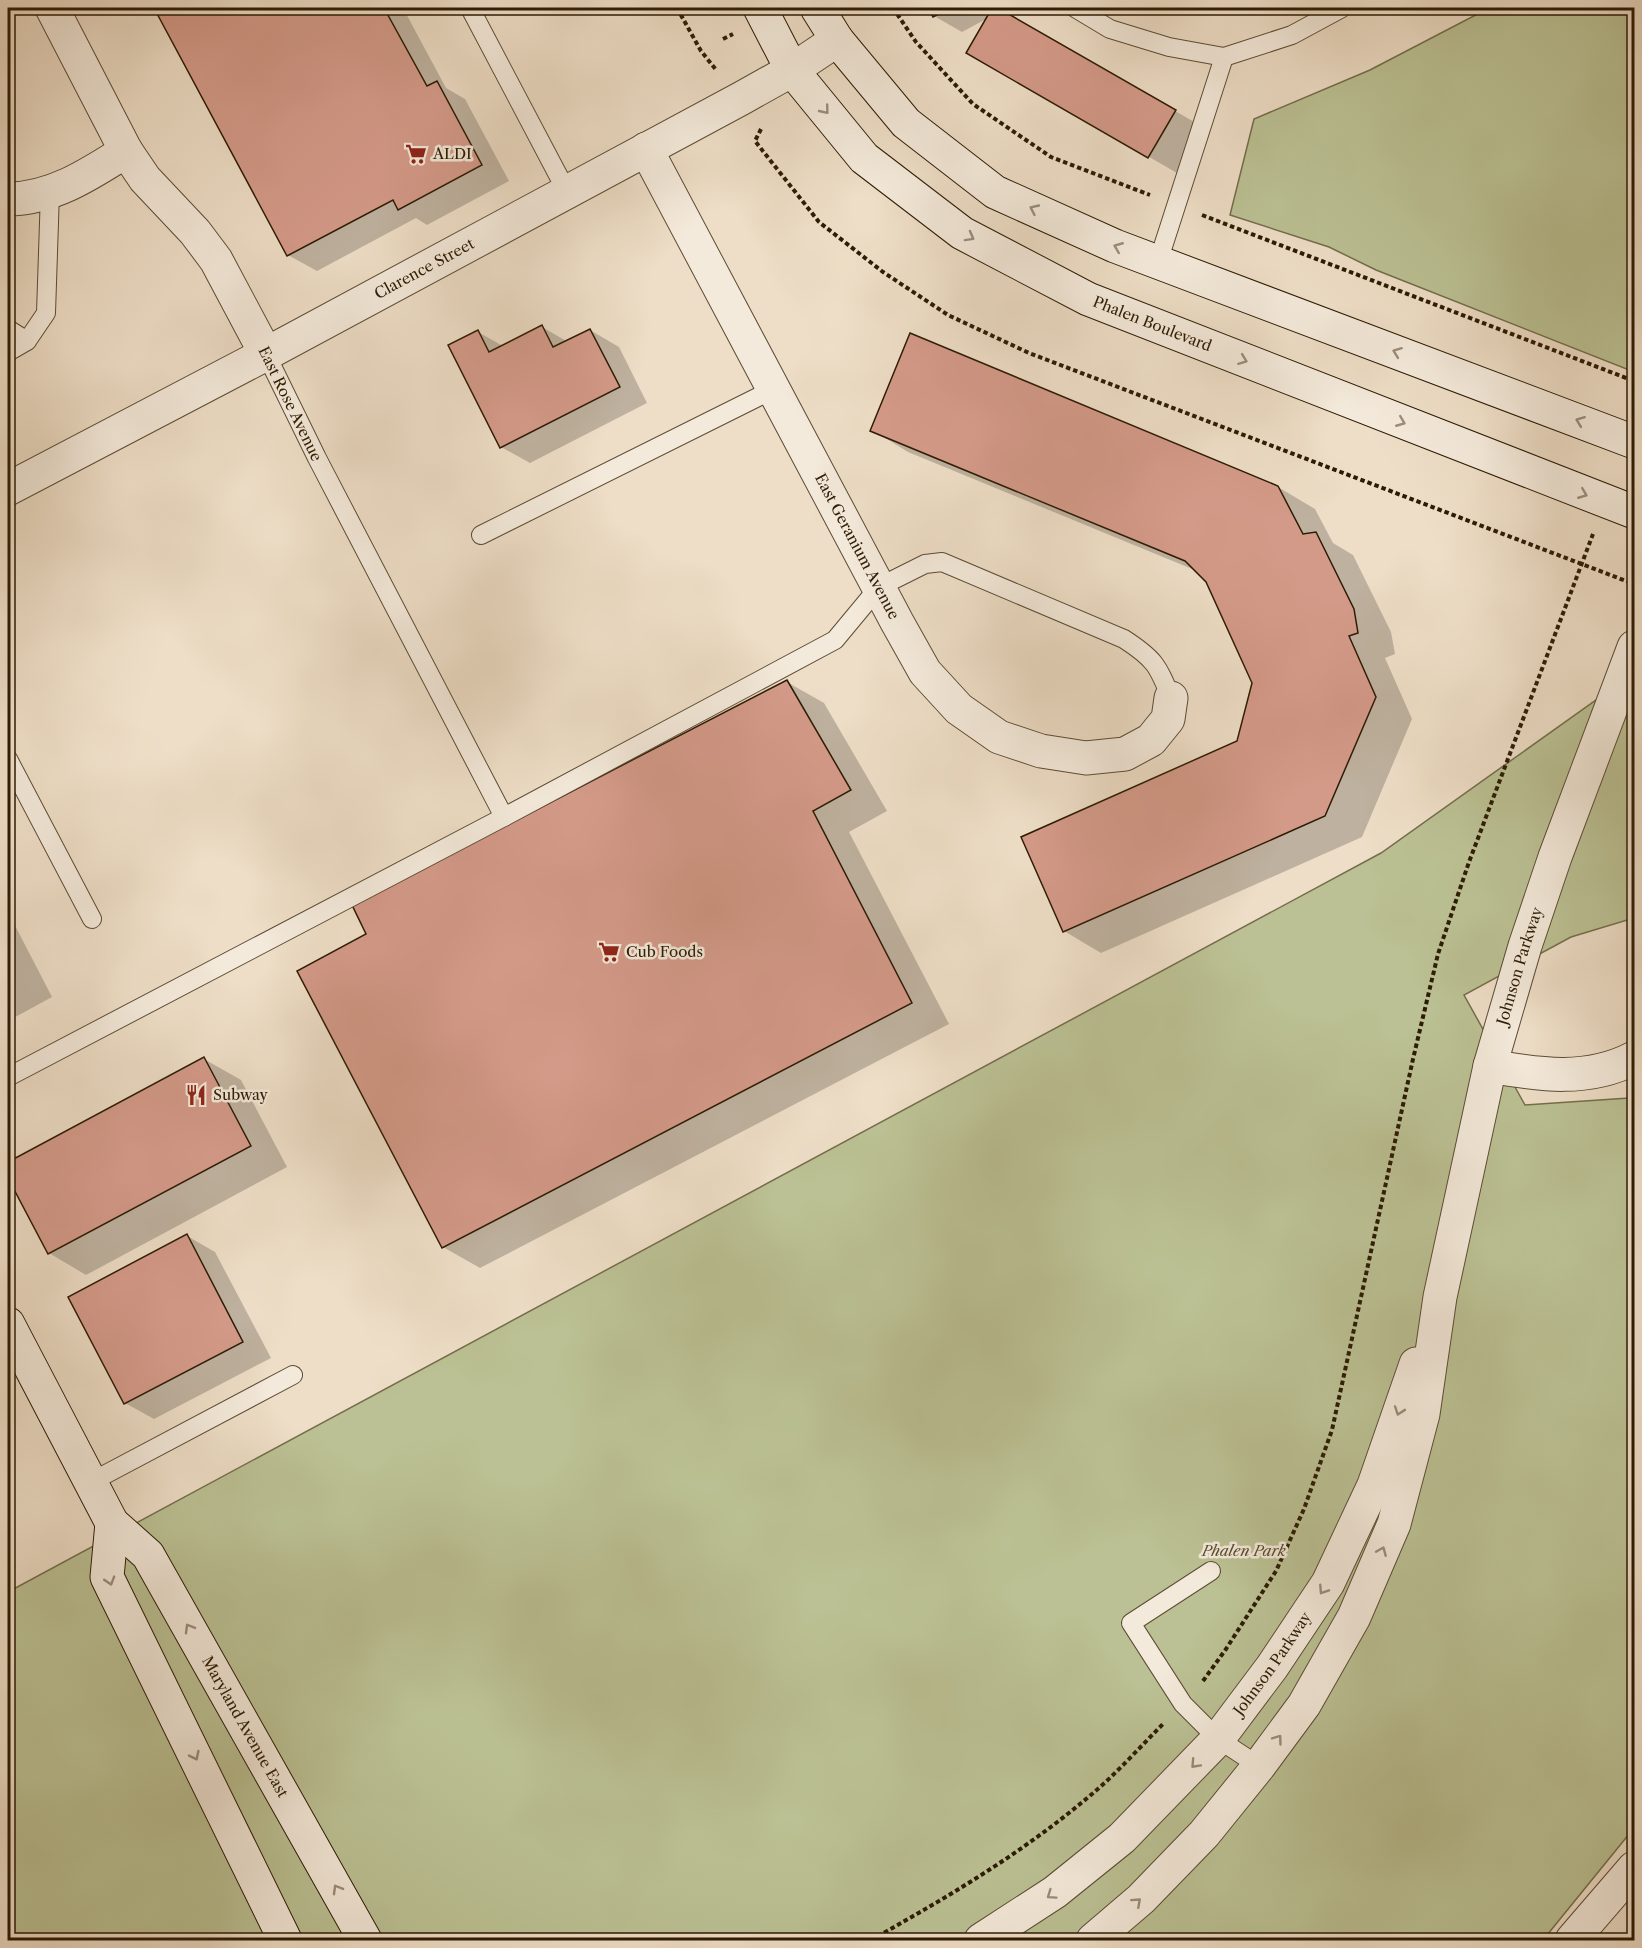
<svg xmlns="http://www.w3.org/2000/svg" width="1642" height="1948" font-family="'Libre Caslon Text',serif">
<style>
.green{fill:#bbc194;stroke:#746e4c;stroke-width:1.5}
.shadow{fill:#0003}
.building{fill:#d49a89;stroke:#2c1b04;stroke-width:1.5}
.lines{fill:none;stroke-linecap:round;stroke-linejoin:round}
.service-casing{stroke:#5c4c35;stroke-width:20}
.minor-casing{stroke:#5c4c35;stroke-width:35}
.tertiary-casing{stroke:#5c4c35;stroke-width:35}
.secondary-casing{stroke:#2c1b04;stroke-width:35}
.path{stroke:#2c1b04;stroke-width:4;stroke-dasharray:4.5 3;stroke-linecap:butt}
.service{stroke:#f4eadb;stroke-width:18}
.minor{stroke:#f4eadb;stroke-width:33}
.tertiary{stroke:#f4eadb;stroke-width:33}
.secondary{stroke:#f4eadb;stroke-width:33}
.oneway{stroke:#9a8d7a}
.labels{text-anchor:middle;stroke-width:5;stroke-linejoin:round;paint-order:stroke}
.poi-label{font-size:15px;fill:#2c1b04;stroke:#f4eadb;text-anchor:start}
.street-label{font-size:15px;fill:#2c1b04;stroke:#f4eadb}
.park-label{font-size:15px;font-style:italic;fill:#574d2f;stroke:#f4eadb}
</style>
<rect width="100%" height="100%" fill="#eedec7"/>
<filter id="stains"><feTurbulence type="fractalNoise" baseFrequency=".00333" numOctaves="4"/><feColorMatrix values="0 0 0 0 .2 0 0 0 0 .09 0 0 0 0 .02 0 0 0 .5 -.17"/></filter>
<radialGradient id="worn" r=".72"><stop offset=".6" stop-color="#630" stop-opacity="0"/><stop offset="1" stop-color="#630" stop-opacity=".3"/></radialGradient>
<g class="green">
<path d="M1489,8H1634V372L1376,270L1329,247L1230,215L1254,119L1370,70Z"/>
<path d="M1634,673V918L1571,937L1464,995L1525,1105L1629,1098L1634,1093V1828L1543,1940H8V1592L1381,853Z"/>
</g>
<g class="shadow">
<path d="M155,8H403L446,88L465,99L509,181L427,225L416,218L317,271L288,255Z"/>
<path d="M929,8H1007L1001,11L1203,127L1177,173L968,52L988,18L962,32L934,16Z"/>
<path d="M542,327L568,342L590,330L619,347L647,403L530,463L501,447L478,332L503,346Z"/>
<path d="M872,430L1278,487L1315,509L1333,543L1353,555L1391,632L1395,654L1385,658L1412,719L1362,837L1101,953L1064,931L1238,742L1254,682L1208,581L1197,571L908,452Z"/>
<path d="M787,682L824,703L887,811L849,832L949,1024L480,1268L443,1247L368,935Z"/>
<path d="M8,912L52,997L8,1021Z"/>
<path d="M204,1059L241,1080L287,1167L86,1275L49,1253L8,1175V1164Z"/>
<path d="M187,1236L215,1252L271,1358L154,1419L125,1403Z"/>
<path d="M8,1552L16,1568L8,1572Z"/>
</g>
<g class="building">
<path d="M154,8H384L427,86L437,81L482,165L398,210L393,200L287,256Z"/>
<path d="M928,8H950L933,17Z"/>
<path d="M992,8H998L1176,110L1148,158L966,53Z"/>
<path d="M542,325L553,347L590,329L620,387L500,448L448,345L478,330L489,352Z"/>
<path d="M910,333L1278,486L1303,534L1316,532L1354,609L1358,633L1349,636L1376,697L1325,816L1063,932L1021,837L1237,741L1252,683L1206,582L1185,561L870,431Z"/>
<path d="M787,680L851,790L813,811L912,1003L442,1248L297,971L366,934L352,905Z"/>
<path d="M204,1057L251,1146L48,1254L8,1178V1162Z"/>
<path d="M187,1234L243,1342L124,1404L68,1297Z"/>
</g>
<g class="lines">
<defs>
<g id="service">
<path d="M470,8L567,192"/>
<path d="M1075,8L1110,29L1169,47L1224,57"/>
<path d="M1158,262L1224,57L1292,35L1342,8"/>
<path d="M8,329L27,341"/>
<path d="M8,352L27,341L46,313L50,192"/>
<path d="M266,354L317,458L504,817"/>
<path d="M481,535L774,389"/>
<path d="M8,759L92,919"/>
<path d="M8,1077L504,817L835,640L879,587L925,564L942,562L1124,639C1155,659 1158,666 1171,698"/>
<path d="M91,1482L293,1375"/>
<path d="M1211,1571L1131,1623L1183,1704L1218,1739L1259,1766"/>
</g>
<g id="minor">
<path d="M52,8L126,151L145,179L195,232L216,260L266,354"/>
<path id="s1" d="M646,149L897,622L925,672L959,709L999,737L1041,751L1086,758L1125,754L1151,740L1168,719L1171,698"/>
<path d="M8,199C52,199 90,174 126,151"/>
<path d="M1490,1066C1540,1075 1588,1082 1634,1058"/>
<path d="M1572,1940L1634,1868"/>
</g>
<g id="tertiary">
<path id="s2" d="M8,489L266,354L742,98L792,70L837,40"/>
<path id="s3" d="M981,1940L1055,1892L1122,1838L1218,1739L1272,1667L1328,1583L1374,1485L1416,1364"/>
<path id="s4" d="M1093,1940L1141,1899L1204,1834L1259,1766L1304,1705L1354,1617L1394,1524L1423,1414L1440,1297L1490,1066L1525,946L1555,857L1634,647"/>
</g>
<g id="secondary">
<path id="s5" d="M760,8L792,70L864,158L962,233L1088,299L1634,512"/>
<path d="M817,8L837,40L906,123L995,192L1115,246L1634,442"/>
<path id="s6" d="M8,1324L112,1523L148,1555L365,1940"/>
<path d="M112,1523L107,1577L285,1940"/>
</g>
</defs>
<use href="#service" class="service-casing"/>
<use href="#minor" class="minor-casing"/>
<use href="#tertiary" class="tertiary-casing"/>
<use href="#secondary" class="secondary-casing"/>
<g class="path">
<path d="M677,8L701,51L717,71"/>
<path d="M893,8L916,42L973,104L1051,157L1150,195"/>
<path d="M723,39L733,34"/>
<path d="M761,129L755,141L819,222L883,272L948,315L1029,353L1634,584"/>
<path d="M1202,215L1634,381"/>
<path d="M1203,1681L1226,1649L1276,1571L1304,1509L1332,1430L1413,1059L1438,954L1469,862L1593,534"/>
<path d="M871,1940C948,1897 1024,1852 1092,1794C1117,1773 1140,1747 1163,1724"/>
</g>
<use href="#service" class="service"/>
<use href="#minor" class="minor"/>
<use href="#tertiary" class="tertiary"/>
<use href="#secondary" class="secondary"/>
</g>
<defs><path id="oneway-chevron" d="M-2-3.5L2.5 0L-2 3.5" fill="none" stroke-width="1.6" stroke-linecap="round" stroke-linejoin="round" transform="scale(1.5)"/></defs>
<g class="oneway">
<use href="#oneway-chevron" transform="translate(825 110) rotate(51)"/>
<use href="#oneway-chevron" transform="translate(1034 209) rotate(-155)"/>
<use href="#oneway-chevron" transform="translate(970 237) rotate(29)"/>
<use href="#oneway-chevron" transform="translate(1118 247) rotate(-158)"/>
<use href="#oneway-chevron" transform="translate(1397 352) rotate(-159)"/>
<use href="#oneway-chevron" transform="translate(1243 360) rotate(21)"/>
<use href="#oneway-chevron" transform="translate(1580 421) rotate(-159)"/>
<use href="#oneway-chevron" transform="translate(1401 422) rotate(22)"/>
<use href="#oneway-chevron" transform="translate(1583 494) rotate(22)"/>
<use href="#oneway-chevron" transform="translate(1399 1411) rotate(109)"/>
<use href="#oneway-chevron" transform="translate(1382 1551) rotate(-67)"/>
<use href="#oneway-chevron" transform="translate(110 1581) rotate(73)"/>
<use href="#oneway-chevron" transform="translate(1323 1590) rotate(123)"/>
<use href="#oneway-chevron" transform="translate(189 1628) rotate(-120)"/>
<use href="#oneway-chevron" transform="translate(1278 1739) rotate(-54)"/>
<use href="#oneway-chevron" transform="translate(195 1756) rotate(64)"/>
<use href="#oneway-chevron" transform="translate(1195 1764) rotate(133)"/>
<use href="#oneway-chevron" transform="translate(337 1889) rotate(-120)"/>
<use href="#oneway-chevron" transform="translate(1051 1895) rotate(145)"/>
<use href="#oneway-chevron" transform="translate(1137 1902) rotate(-42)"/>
</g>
<defs>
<symbol id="supermarket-bare" viewBox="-9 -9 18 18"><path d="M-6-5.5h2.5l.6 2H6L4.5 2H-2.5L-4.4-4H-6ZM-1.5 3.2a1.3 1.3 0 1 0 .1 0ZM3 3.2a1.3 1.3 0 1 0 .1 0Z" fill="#8f2418" stroke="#f4eadb" stroke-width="2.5" paint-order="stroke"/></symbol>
<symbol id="restaurant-bare" viewBox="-9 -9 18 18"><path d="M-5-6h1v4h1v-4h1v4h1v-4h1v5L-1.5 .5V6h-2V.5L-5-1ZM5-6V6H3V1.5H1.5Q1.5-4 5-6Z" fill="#8f2418" stroke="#f4eadb" stroke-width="2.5" paint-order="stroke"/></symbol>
</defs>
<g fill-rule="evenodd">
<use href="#supermarket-bare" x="401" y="139" width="30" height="30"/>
<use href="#supermarket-bare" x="594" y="937" width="30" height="30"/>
<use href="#restaurant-bare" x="181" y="1080" width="30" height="30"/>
</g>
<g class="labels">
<g class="poi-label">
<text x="433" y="159">ALDI</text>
<text x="626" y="957">Cub Foods</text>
<text x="213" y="1100">Subway</text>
</g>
<g class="street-label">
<text dy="5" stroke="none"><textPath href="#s2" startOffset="471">Clarence Street</textPath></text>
<text dy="5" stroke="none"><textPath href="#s5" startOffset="518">Phalen Boulevard</textPath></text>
<text transform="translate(290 404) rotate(64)" y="5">East Rose Avenue</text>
<text dy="5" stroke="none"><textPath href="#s1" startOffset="450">East Geranium Avenue</textPath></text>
<text dy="5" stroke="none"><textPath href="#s4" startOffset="1092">Johnson Parkway</textPath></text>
<text dy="5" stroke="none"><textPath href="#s3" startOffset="405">Johnson Parkway</textPath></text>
<text dy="5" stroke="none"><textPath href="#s6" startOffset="470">Maryland Avenue East</textPath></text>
</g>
<g class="park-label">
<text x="1244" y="1556">Phalen Park</text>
</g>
</g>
<rect width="1642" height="1948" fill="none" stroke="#eedec7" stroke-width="30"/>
<rect x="9" y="9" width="1624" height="1930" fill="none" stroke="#2c1b04" stroke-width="3"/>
<rect x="15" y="15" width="1612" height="1918" fill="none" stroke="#2c1b04" stroke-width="1.5"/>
<rect width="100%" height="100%" filter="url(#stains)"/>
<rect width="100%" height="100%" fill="url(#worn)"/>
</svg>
